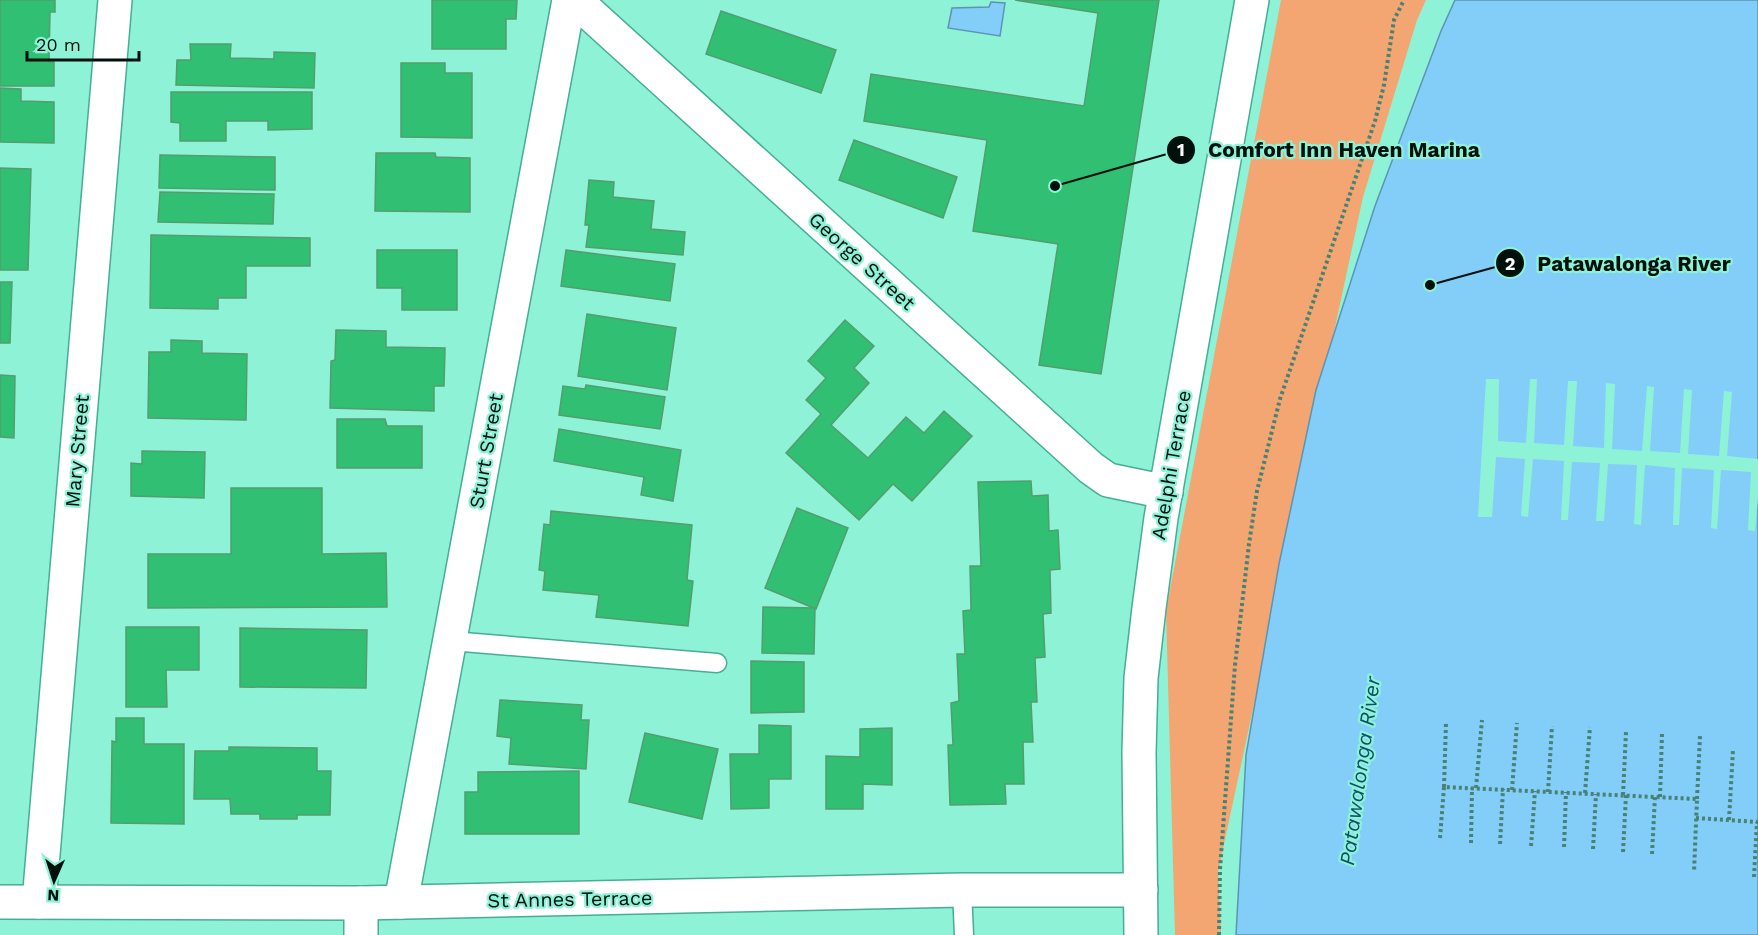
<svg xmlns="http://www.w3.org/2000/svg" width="1758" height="935" font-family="'Work Sans',sans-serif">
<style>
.green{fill:#f3a672}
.water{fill:#82cef9;stroke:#5b95b2;stroke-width:1.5}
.pier{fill:#8ef2d7}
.building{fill:#31bf73;stroke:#549d6f;stroke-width:1.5}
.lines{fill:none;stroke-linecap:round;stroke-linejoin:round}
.service-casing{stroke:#47ad95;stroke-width:21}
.minor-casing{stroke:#47ad95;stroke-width:36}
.tertiary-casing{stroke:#47ad95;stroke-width:36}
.path{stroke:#478272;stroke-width:4;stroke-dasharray:3 3;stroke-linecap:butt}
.service{stroke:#fff;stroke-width:18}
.minor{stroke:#fff;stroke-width:33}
.tertiary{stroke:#fff;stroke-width:33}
.labels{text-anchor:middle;stroke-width:4.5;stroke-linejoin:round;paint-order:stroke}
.street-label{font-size:20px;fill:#00110c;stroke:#8ef2d7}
.water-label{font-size:21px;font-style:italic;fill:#114e6c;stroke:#8ef2d7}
.leader{fill:none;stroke:#00110c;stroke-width:2}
.callout-dot{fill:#00110c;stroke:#8ef2d7;stroke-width:2}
.mark-label{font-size:18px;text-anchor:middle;font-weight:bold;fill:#fff}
.callout-label{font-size:21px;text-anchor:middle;font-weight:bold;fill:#00110c;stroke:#8ef2d7;stroke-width:4.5;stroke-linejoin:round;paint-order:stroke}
</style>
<rect width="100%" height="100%" fill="#8ef2d7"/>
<path class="green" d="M1281,0H1426L1417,20L1363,197L1218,872L1221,935H1175L1166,611Z"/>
<g class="water">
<path d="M1455,0H1758V935H1236L1246,755L1279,564L1316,390L1375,206L1441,31Z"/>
<path d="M991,2L1005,3L1000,36L948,28L952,8L989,7Z"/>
</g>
<path class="pier" d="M1486,379H1499L1498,441L1526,443L1530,379H1537L1534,443L1564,445L1568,381H1577L1573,446L1604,448L1606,383L1615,384L1612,449L1642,451L1647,386L1654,387L1650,451L1680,453L1684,389L1692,390L1688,454L1719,456L1724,391L1732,392L1727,456L1758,459V498L1755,531L1748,530L1751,472L1721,470L1717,529L1711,528L1714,470L1682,468L1679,525H1673L1675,468L1645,465L1641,525L1634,524L1637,465L1608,464L1604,521H1596L1600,463L1572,462L1568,520H1561L1564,461L1533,459L1528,517L1521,516L1525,459L1496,457L1492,517H1478Z"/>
<g class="building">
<path d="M0,0H55V12H50L49,62H54V86H0Z"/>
<path d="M432,0H517L516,19H506V49H432Z"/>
<path d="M1015,0H1159L1101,374L1039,365L1058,244L973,231L987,140L864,121L871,74L1084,106L1098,13Z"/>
<path d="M721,11L836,50L821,93L706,54Z"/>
<path d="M190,44H231L230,58L274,59V52L315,53L314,88L176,85L177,60H191Z"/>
<path d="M401,63H445V73H472V138L401,137Z"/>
<path d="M0,88L21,89V101L54,102V143L0,142Z"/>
<path d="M171,92H312V129L268,130V121H226V141H180V123L171,122Z"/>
<path d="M854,140L957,177L943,218L839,180Z"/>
<path d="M376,153H435L436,157L470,158V212L375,211Z"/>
<path d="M160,155L275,157V190L159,188Z"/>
<path d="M0,168L31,169L28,270H0Z"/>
<path d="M589,180L614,182L613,197L654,201L651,229L685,232L683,255L586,247L589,225H585Z"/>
<path d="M160,192L274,194L273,224L158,222Z"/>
<path d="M151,235L310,238V266H246V298H218V309L150,308Z"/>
<path d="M377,250H457V310H402V288H377Z"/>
<path d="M566,250L675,264L670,301L561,286Z"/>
<path d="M0,282H12L10,343H0Z"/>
<path d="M587,314L676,328L667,390L578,376Z"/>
<path d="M845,320L874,346L854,368L869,383L831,425L868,458L906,417L924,433L944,411L972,436L912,501L893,484L859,520L786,453L821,414L806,400L826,378L808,361Z"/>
<path d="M336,330L386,331V347L445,348L444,386H434V411L330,408L331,361L335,360Z"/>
<path d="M171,340L202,341V353L247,354L246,420L148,418L149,352H171Z"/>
<path d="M0,375L15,376L14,438L0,437Z"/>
<path d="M586,385L665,397L660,429L559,415L563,386L585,389Z"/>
<path d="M337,419H385L387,426H422V468H337Z"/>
<path d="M559,429L681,450L673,501L641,495L644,477L554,461Z"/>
<path d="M142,451L205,452L204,498L131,496V463L142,464Z"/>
<path d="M1031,481L1032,496L1048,495L1049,531L1058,530L1060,569L1050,570L1051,613L1043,614L1045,657L1035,658L1037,702H1031L1033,742H1023L1024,784H1005L1006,804L950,805L948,745H953L951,703L959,701L957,654H965L963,611L971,610L970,566H981L978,482Z"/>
<path d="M231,488H322V554L386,553L387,607L148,608V554H231Z"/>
<path d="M797,508L848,528L816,609L765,588Z"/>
<path d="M551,511L692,525L687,580L693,581L688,626L596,617L599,595L543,590L545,571L539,570L544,524L550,525Z"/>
<path d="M763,607L815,608L814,654L762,653Z"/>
<path d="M126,627H199V670H166L167,707H126Z"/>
<path d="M240,628L367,630L366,688L240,687Z"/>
<path d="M751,661L804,662V712L751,713Z"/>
<path d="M500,700L582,705L581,720H589L586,769L509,764L511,738L497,736Z"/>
<path d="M116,718H144V744H184V824L111,823L112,741L116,742Z"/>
<path d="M759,725L791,726V779H769V808L731,809L730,754H759Z"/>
<path d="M892,728V785L863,784V809H826V756L860,757V729Z"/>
<path d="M645,733L718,749L702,819L629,802Z"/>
<path d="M229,747L317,748V771H331L330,815H297V819H260V814H231L230,799H194L195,751H229Z"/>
<path d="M579,771V834H465V792H478V772Z"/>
</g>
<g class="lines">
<defs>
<g id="service">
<path d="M451,641L717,663"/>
<path d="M962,890L964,935"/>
</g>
<g id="minor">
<path d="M575,0L1091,468L1108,480L1166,492"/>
<path d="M0,902L361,903L962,890H1141"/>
<path d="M39,902L115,0"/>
<path d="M401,902L569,0"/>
<path d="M361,935V903"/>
</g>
<path id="tertiary" d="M1141,935L1139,752L1141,678L1149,608L1161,518L1252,0"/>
</defs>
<use href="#service" class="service-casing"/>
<use href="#minor" class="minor-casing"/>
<use href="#tertiary" class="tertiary-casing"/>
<g class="path">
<path d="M1444,787L1446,722"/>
<path d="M1476,788L1482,720"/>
<path d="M1512,790L1517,723"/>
<path d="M1548,792L1552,726"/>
<path d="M1585,793L1590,727"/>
<path d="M1623,795L1626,732"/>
<path d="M1660,797L1662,734"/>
<path d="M1697,799L1700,736"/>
<path d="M1696,818L1758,822"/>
<path d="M1729,820L1733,750"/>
<path d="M1440,838L1444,787L1697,799L1694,872"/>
<path d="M1471,843L1472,788"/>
<path d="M1500,844L1503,789"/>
<path d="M1531,846L1535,791"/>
<path d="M1564,847L1566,792"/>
<path d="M1593,849L1596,794"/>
<path d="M1623,852L1626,795"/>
<path d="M1652,854L1655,796"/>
<path d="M1754,877L1757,822"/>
<path d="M1219,935L1220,869L1235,665L1249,544L1257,491L1280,399L1375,121L1384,85L1394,20L1404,0"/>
</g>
<use href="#service" class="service"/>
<use href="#minor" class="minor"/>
<use href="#tertiary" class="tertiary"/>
</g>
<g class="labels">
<g class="street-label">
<text transform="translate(862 261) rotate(42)" y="7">George Street</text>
<text transform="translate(77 451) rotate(-85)" y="7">Mary Street</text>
<text transform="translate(486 451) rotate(-80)" y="7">Sturt Street</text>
<text transform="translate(1171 465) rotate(-80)" y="7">Adelphi Terrace</text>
<text transform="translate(570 899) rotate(-1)" y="7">St Annes Terrace</text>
</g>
<g class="water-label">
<text transform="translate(1360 771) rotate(-82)" y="7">Patawalonga River</text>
</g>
</g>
<path class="leader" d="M1055 186L1181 150M1430 285L1510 263"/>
<g class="callout-dot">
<circle cx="1055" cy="186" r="6"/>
<circle cx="1430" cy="285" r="6"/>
<circle cx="1181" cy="150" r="15"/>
<circle cx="1510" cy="263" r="15"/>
</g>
<g class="mark-label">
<text x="1181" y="156">1</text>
<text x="1510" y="270">2</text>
</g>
<g class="callout-label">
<text x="1344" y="157">Comfort Inn Haven Marina</text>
<text x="1634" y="271">Patawalonga River</text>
</g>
<g transform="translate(54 881) rotate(183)" stroke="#8ef2d7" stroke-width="4.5" paint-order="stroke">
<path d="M0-4.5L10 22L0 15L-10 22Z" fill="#00110c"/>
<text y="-9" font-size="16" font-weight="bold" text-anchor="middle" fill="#00110c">N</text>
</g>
<path d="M27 51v9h112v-9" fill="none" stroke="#00110c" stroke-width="3"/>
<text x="36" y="51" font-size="18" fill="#00110c" stroke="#8ef2d7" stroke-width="4.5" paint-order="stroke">20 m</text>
</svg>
